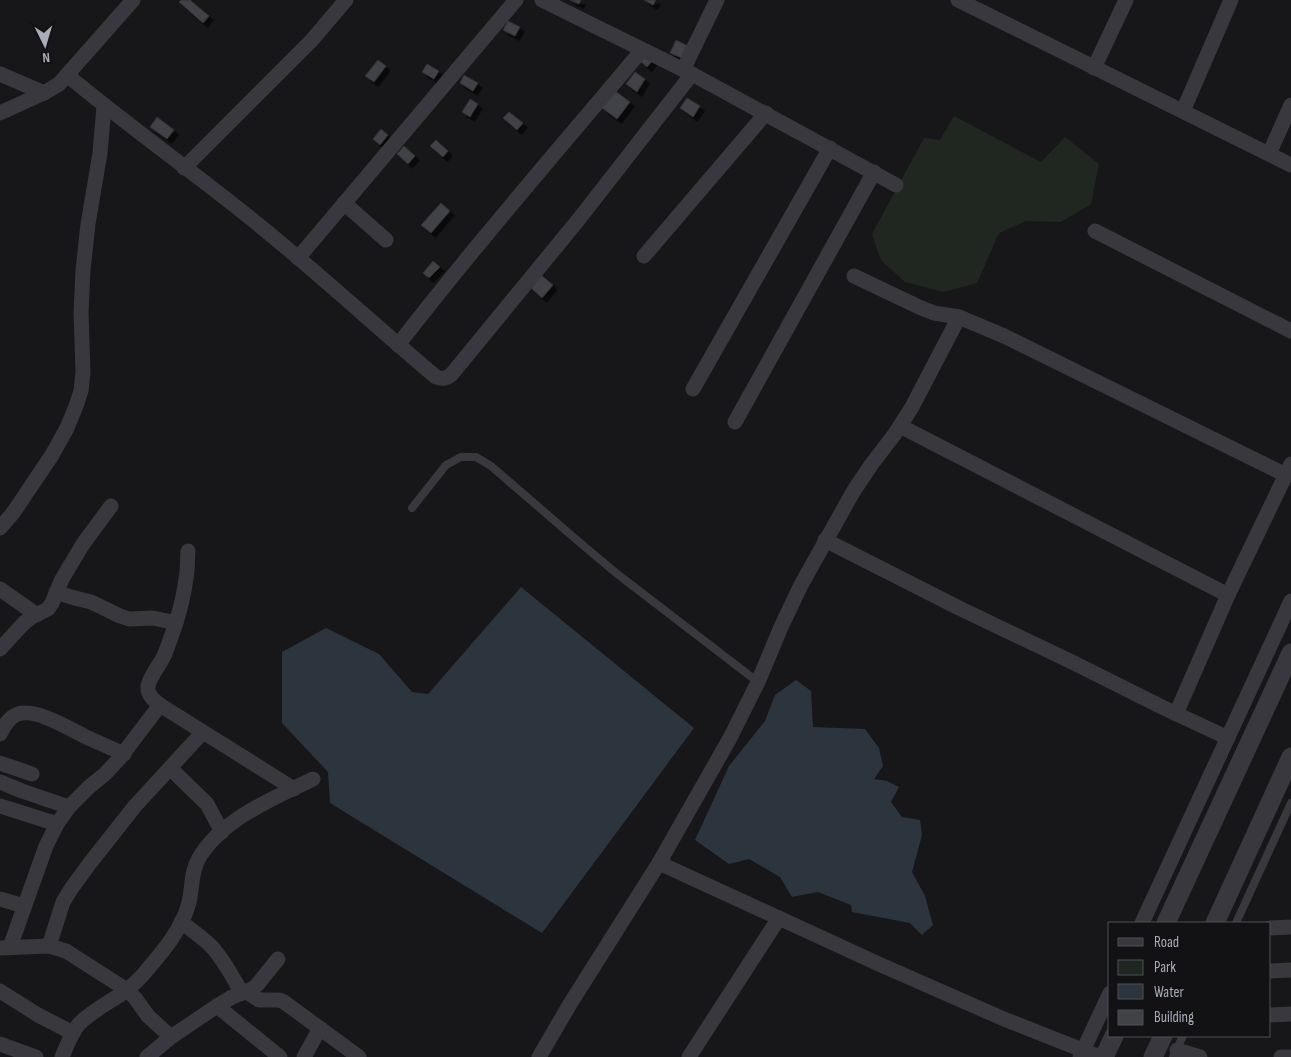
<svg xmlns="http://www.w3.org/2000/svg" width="1291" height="1057" font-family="'Sofia Sans Condensed',sans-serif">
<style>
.green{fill:#1f2720}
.water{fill:#2c353d}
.building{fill:#414246;stroke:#313135;filter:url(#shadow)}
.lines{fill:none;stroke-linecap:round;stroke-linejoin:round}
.service{stroke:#38383e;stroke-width:8}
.minor{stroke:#38383e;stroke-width:15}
.tertiary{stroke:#38383e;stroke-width:19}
</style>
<defs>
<filter id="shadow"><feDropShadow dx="4.5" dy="4.5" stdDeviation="0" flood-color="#0009"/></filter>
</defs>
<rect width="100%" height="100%" fill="#171719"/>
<path class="green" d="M954,116L1041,162L1065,137L1099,164L1091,204L1061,222L1026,221L999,233L977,283L943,292L905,282L881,260L872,234L924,138L940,140Z"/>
<g class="water">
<path d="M521,587L694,728L542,933L330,803L328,772L282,723V652L326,628L379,654L412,692L428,694Z"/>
<path d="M796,680L811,691L813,727L865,729L879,748L883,766L874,779L887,781L899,787L891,802L902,817L920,820L922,835L912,872L925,896L933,925L922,935L910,923L852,912L851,905L818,892L792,897L780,877L749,859L729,864L695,840L729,766L765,721L775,695Z"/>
</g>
<g class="building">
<path d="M181,0H190L209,16L203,23L179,2Z"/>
<path d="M570,0H581L579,4Z"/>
<path d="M644,0H656L653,5Z"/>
<path d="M508,21L520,27L515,36L503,30Z"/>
<path d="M676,40L688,46L682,58L670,53Z"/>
<path d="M645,54L653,60L647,67L640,61Z"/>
<path d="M378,60L386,66L374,82L365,76Z"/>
<path d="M427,64L439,71L434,79L422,72Z"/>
<path d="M635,72L645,79L637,92L626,84Z"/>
<path d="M464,75L478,83L473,91L460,83Z"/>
<path d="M615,91L630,102L617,119L602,108Z"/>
<path d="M687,98L700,106L693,117L680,108Z"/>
<path d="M470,99L478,104L470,117L462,112Z"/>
<path d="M509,112L523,123L517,130L503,118Z"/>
<path d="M157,117L174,130L167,139L150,127Z"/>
<path d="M381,129L388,135L380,145L373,139Z"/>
<path d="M436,140L448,151L443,157L430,146Z"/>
<path d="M404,146L415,156L408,164L397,154Z"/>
<path d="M441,203L450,211L431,233L421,225Z"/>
<path d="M433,261L440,267L429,278L423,273Z"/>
<path d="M541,275L553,285L542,298L530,287Z"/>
</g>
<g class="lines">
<g class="service">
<path d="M412,508L446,465L461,457H476L491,466L578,541L616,573L758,682"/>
<path d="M1236,923L1291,803"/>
<path d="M1173,1057L1183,1036"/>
</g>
<g class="minor">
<path d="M958,0L1291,165"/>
<path d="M1094,68L1126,0"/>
<path d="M683,70L717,0"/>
<path d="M0,74L44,93"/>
<path d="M692,74L896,185"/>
<path d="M67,75C126,124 189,169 249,217C313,268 373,324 436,377C442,379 445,379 451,375L579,219L692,74L542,0"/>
<path d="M1183,111L1231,0"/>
<path d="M0,113L44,93L59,84L133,0"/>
<path d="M1269,154L1291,105"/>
<path d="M184,168L312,40L346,0"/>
<path d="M344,203L386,240"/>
<path d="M1095,231L1291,331"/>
<path d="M644,256L766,113"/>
<path d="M298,258L516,0"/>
<path d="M854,276L919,307L934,313L959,317L1004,336L1286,475"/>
<path d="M398,345C476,244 560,148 642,50"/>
<path d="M693,389L830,148"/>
<path d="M735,422L874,172"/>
<path d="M900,426L1228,595"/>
<path d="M0,528L13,513L52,455L67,428L76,406L81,391L83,372L81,313L83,270L88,224L100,153L104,106"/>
<path d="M825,540L959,608L1072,662L1164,708L1228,738"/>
<path d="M188,551C187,560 188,569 186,578C183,605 174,631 164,656C159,666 150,676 148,686C147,695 154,700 160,705L294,789"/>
<path d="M0,589L37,615"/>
<path d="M56,592L71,597L91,602L120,616L129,619L153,618L176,623"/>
<path d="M0,649L24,623L33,616L48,609L52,603L62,579L83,544L111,506"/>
<path d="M1176,714L1228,595L1291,464"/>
<path d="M0,734C4,726 9,717 18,714C36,708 68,728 84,736C97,742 111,748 124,754"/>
<path d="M0,763L32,774"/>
<path d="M170,768L207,804L222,832"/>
<path d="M0,782L22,791L69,807"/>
<path d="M0,806L57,824"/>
<path d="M659,863L881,965L1004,1019L1100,1057"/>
<path d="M0,899L24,906"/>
<path d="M181,922C192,930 203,938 212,947C224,960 233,978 242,993"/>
<path d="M1142,923L1291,601"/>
<path d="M1270,928L1291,927"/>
<path d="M49,946L63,902L71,889L90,863L135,806L203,732"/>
<path d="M10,947L46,846L57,824L69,807L89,787L105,774L119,759L160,705"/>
<path d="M1,948L49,946L66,951L127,990L135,998L148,1016L171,1037"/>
<path d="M1270,971L1291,970"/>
<path d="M0,991L38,1015L73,1033"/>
<path d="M247,992L259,1000H279L284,1002L359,1057"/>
<path d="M217,1006L280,1057"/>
<path d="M1270,1015L1291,1014"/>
<path d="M0,1044L36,1057"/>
<path d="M1177,1050L1200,1057"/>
<path d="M62,1057C67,1046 71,1033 79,1024C92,1011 108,1003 123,993C132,986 140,979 147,970C163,951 181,930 188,906C193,890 190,873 199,858C223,818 273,799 313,779"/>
<path d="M147,1057L171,1037L217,1006L232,997L252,989L257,985L278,959"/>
<path d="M304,1057L320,1028"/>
<path d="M539,1057L570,1004L659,863L730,738L758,682L781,627L801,585L853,492L871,465L894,435L912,407L959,317"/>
<path d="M689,1057L779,918"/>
<path d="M1080,1057L1110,993"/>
<path d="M1281,1057H1291"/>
</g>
<g class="tertiary">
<path d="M1166,923L1291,653"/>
<path d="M1215,923L1291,757"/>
<path d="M1104,1057L1114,1036"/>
<path d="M1153,1057L1163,1036"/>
</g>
</g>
<rect x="1108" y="922" width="162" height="115" fill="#121214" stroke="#4e5056"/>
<rect x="1118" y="938" width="25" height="8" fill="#38383e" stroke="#4e5056"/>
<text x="1154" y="947" font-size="15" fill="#a9adb9">Road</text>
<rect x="1118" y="960" width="25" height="15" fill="#1f2720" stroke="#4e5056"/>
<text x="1154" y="972" font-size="15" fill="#a9adb9">Park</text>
<rect x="1118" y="984" width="25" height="15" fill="#2c353d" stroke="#4e5056"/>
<text x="1154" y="997" font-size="15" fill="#a9adb9">Water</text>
<rect x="1118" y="1010" width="25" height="15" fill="#414246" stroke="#4e5056"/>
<text x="1154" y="1022" font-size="15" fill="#a9adb9">Building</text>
<g transform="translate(45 45) rotate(175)" stroke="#121214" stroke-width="4" paint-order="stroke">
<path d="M0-4L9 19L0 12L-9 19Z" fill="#a9adb9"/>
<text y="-8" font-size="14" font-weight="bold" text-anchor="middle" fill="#a9adb9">N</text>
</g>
</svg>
